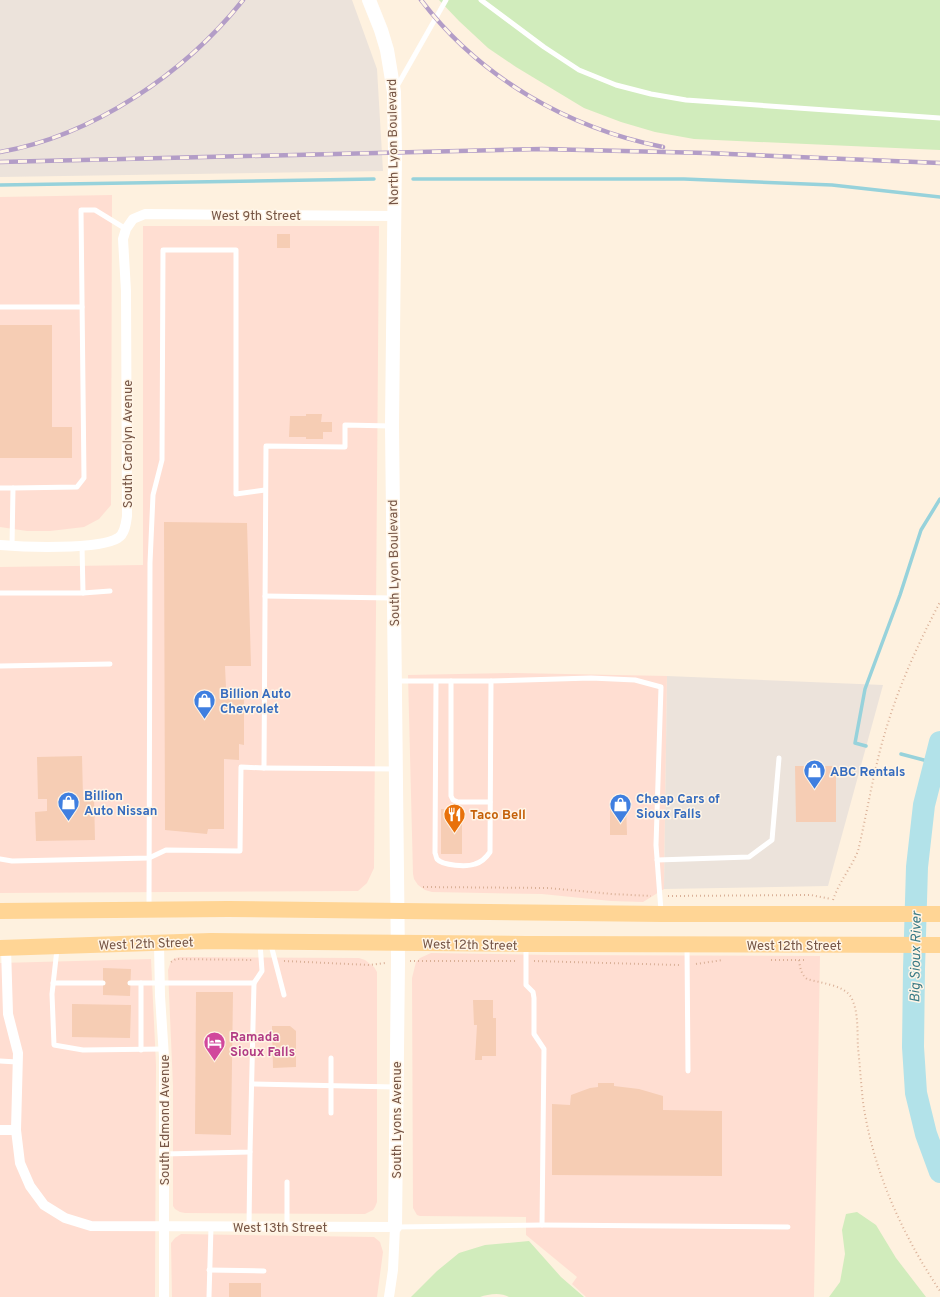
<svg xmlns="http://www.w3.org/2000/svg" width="940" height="1297" font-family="Overpass,sans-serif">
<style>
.commercial{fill:#ffded2}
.industrial{fill:#ece3db}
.green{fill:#d1ecbc}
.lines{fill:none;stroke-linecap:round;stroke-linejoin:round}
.stream{stroke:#97d2db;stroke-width:3.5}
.river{stroke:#b2e2e9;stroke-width:22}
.building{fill:#f6cdb4}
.path{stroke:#dab097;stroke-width:2;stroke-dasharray:1 3;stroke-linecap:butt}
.lane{stroke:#fff;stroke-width:5}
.street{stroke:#fff;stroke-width:10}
.secondary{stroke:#fff;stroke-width:14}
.primary{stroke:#ffd595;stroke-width:16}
.rail-casing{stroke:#b39dc7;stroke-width:4.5}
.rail{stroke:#fff5e7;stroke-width:3;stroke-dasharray:9;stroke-linecap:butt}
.labels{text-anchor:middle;stroke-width:3;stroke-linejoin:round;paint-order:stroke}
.street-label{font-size:13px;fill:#765545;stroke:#fff5e7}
.shop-label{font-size:13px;font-weight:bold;fill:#366cbe;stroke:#fff5e7;text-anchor:start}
.food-label{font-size:13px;font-weight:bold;fill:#c56008;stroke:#fff5e7;text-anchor:start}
.hotel-label{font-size:13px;font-weight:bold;fill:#b23c85;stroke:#fff5e7;text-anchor:start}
.water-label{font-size:14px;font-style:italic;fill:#3a7a85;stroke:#fff5e7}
</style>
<rect width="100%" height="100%" fill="#fef1df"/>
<g class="commercial">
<path d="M112,195L111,505L99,519L84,527L50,531H27L0,527V197Z"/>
<path d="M143,226H379L374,868L367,883L358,891L0,893V567L143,565Z"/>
<path d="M515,673L667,676L664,889L643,902L611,901L542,894L432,892L425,890L418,885L414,879L413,874L408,675Z"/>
<path d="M431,953L549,955L820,956L814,1297H586L572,1284L577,1277L526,1235V1217L420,1216L417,1215L413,1208L412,978L416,962L420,958Z"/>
<path d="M180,957L359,958L365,960L374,967L377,972V1202L375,1207L373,1210L365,1214L185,1213L180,1212L175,1209L173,1206V1086L168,970L171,961L175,958Z"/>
<path d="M151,959L156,1065L155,1297H0V963Z"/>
<path d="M181,1234L374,1237L380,1242L383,1252L377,1297H172L171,1243L175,1238Z"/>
</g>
<g class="industrial">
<path d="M0,0H352L377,69L383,171L0,177Z"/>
<path d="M667,676L883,685L828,886L664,889Z"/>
</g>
<g class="green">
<path d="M439,0H940V150L694,139L655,132L621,122L584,108L516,67L488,48L459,21Z"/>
<path d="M857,1212L876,1225L896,1258L926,1297H829L840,1282L845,1254L842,1230L846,1214Z"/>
<path d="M529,1241L561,1277L584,1297H509C501,1292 488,1294 480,1297H411L437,1271L459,1253L485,1245Z"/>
</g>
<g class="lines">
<g class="stream">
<path d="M413,179H684L832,185L940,197"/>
<path d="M0,185L374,179"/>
<path d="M866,746L855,743L865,689L900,595L921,530L940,499"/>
<path d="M901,754L935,763"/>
</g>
<path class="river" d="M940,742L924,805L917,867L914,969L913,1047L916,1093L926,1134L940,1172"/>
</g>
<g class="building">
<rect x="277" y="234" width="13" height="14"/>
<path d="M0,325H52V427H72V458H0Z"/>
<path d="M306,414H322L321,422H332V432H323V439H306V437H289L290,416H306Z"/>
<path d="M164,522L247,523L251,666H225L226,688L244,689V745L239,744V760L224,759V829H208L207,834L165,830Z"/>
<path d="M82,756L83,797L94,796L95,840L36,841L35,812L47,811V799H38L37,757Z"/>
<path d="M795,766H836V822H796Z"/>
<path d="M610,801H626L627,835H610Z"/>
<path d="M441,809L462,810V854H441Z"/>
<path d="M103,968L131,969L130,996L103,995Z"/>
<path d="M196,992H233L231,1135L195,1134Z"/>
<path d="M473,1000H493V1018H496V1056H482V1060H475L477,1025H474Z"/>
<path d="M72,1004L131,1005L130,1038L72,1037Z"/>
<path d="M272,1026H290L296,1031V1067L273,1068Z"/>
<path d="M598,1083H614V1086L639,1089L663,1096V1110L722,1111V1176L552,1175V1104L570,1105L571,1095L590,1088L598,1087Z"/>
<rect x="229" y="1283" width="32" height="14"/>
</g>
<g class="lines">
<g class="path">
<path d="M423,887L548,888L612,894L651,896"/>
<path d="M668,896L811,895L831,899"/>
<path d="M833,900C839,882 851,868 858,851C868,809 874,767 887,726C900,683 919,642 940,602"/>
<path d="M771,960H805"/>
<path d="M799,960C800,968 801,974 807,979C820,983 844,985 851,997C859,1012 857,1032 858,1048C860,1066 861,1084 863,1102C873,1171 902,1234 940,1291"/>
<path d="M284,961L370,965L385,963"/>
<path d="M410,961H517"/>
<path d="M534,961L679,965"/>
<path d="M171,962L176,959L254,960"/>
<path d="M696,964L723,960"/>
</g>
<g class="lane">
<path d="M481,0L544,47L579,70L616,85L651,94L686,100L940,118"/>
<path d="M396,88L446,0"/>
<path d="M0,307H82"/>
<path d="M0,488H13"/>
<path d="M12,546L13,488L77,487L84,478L81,210H95L126,229"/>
<path d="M82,546L83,593L110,591"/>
<path d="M0,593H83"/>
<path d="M265,596L392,598"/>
<path d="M0,666L110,664"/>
<path d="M396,681H491L490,852C486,858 482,862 475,864C467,867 443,866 437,859C436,857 436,855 435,853L436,681"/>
<path d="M451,681V796L453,800L458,802H490"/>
<path d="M491,681L591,678L635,680L661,687L656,845L661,911"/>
<path d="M264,768L395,769"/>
<path d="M0,859L12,861L149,858L166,850L240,851L241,767L264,768L266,446L345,447V425L391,426"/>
<path d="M657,860L749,857L772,840L779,758"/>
<path d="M149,907L150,563L153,495L162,460L163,250H236V494L265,490"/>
<path d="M271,945L284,995"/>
<path d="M526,945V985L533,992L534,998V1034L544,1049L542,1225"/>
<path d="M687,946L688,1071"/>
<path d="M57,949L52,994L54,1045L83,1050L164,1049"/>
<path d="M53,983H103"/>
<path d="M130,983H254"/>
<path d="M141,983V1050"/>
<path d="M0,1061L17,1062"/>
<path d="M252,1084L395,1087"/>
<path d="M331,1113V1058"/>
<path d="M164,1154L250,1152L254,983L262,971L260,943"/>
<path d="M249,1227L250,1152"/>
<path d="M287,1227V1182"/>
<path d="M397,1227L542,1225L788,1227"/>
<path d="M209,1270L264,1271"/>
<path d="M209,1297L211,1227"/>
</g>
<g class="street">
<path d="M0,545C24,547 99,550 118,538C125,534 126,523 127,516L126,291L123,239L126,229L133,219L145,214L393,216"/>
<path d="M159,943L160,996L164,1057V1297"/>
<path d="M6,948L8,1014L18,1053L16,1130L20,1163L30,1186L44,1205L65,1218L91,1226L395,1227L393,1270L389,1297"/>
<path d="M0,1130H16"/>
</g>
<path class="secondary" d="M369,0L381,30L387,50L394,92L395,153L392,426L398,962L395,1227"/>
<g class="primary">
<path d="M0,911L228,909L662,914H940"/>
<path d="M0,948L211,941L526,944L940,945"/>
</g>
<defs>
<g id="rail">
<path d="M421,0C480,78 568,128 663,147"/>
<path d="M0,152C93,136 185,73 243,0"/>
<path d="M0,162L542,149L706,153L940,163"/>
</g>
</defs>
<use href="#rail" class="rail-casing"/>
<use href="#rail" class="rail"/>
</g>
<defs>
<symbol id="shop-pin" viewBox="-11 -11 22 30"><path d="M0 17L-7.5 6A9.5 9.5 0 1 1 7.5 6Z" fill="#3f7fe0" stroke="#fff5e7"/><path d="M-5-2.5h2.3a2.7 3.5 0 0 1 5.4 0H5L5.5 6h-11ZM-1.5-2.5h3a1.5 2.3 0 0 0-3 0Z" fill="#fff"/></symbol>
<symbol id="restaurant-pin" viewBox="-11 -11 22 30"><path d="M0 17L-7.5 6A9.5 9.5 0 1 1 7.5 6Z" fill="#e8710a" stroke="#fff5e7"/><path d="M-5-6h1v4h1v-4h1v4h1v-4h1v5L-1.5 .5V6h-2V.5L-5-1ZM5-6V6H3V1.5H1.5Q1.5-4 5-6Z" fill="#fff"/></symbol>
<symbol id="hotel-pin" viewBox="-11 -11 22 30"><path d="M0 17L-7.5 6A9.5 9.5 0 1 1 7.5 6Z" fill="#d1479c" stroke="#fff5e7"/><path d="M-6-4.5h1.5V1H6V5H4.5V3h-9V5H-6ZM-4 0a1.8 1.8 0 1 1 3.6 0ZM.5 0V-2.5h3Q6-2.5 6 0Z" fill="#fff"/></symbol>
</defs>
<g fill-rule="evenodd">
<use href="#shop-pin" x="192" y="688" width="25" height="34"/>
<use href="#shop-pin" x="802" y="758" width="25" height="34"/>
<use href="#shop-pin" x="56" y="790" width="25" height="34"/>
<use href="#shop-pin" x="608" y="792" width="25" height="34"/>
<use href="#restaurant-pin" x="442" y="802" width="25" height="34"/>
<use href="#hotel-pin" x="202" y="1030" width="25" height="34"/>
</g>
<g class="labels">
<g class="street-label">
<text transform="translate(392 142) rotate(-91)" y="5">North Lyon Boulevard</text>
<text x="256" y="220">West 9th Street</text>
<text transform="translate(127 444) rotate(-90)" y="5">South Carolyn Avenue</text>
<text transform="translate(393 563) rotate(-91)" y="5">South Lyon Boulevard</text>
<text transform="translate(146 943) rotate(-2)" y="5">West 12th Street</text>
<text transform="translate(470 944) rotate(1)" y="5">West 12th Street</text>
<text x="794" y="950">West 12th Street</text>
<text transform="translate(164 1120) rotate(-90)" y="5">South Edmond Avenue</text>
<text transform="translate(396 1120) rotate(-90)" y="5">South Lyons Avenue</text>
<text x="280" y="1232">West 13th Street</text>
</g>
<g class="shop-label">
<text x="220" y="698">Billion Auto<tspan x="220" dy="15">Chevrolet</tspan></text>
<text x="830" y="776">ABC Rentals</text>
<text x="84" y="800">Billion<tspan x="84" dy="15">Auto Nissan</tspan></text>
<text x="636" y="803">Cheap Cars of<tspan x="636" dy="15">Sioux Falls</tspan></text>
</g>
<g class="food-label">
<text x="470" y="819">Taco Bell</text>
</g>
<g class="hotel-label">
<text x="230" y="1041">Ramada<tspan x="230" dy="15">Sioux Falls</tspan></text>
</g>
<g class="water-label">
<text transform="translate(915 957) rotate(-89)" y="5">Big Sioux River</text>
</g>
</g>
</svg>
